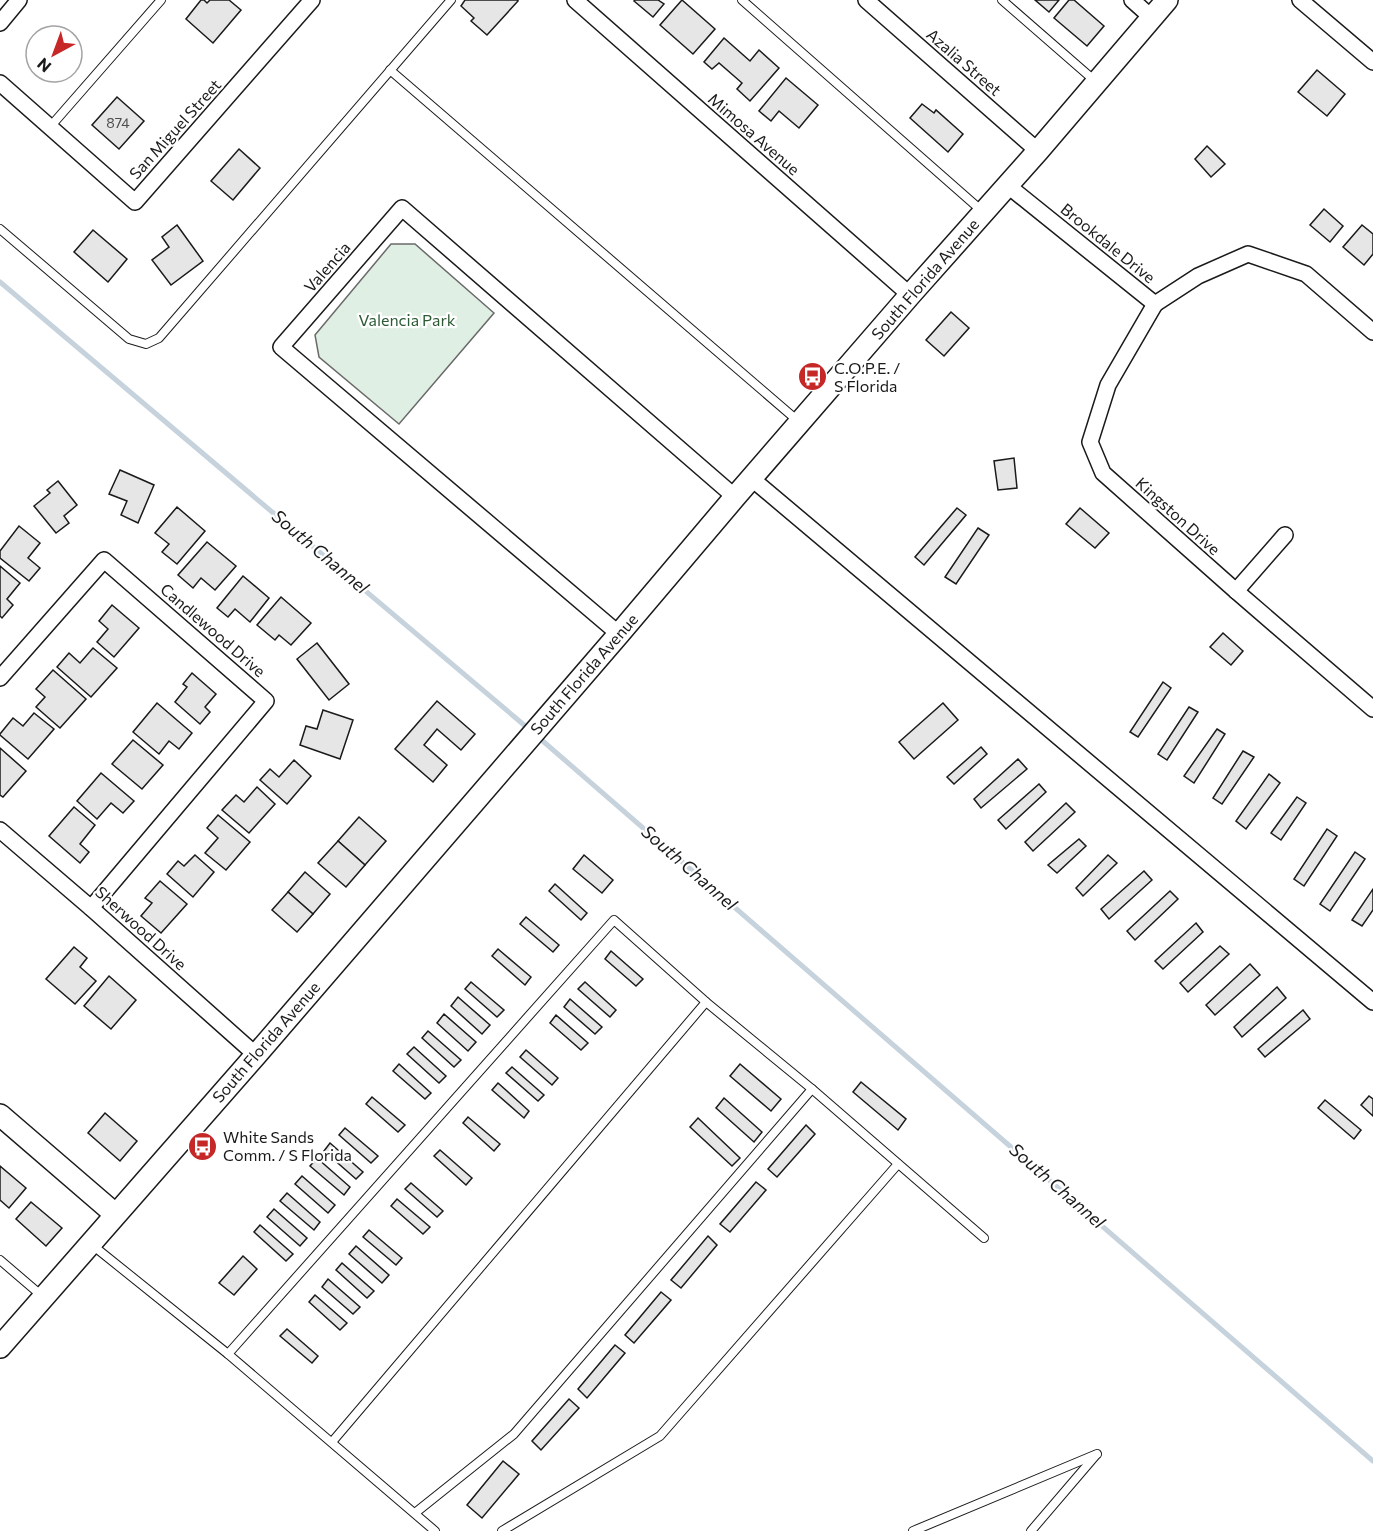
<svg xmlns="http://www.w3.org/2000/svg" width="1373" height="1531" font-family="Commissioner,sans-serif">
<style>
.green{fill:#e0efe3;stroke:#6a6a6a;stroke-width:1.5}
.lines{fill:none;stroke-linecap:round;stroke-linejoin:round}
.stream{stroke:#c6d2dc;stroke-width:5}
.building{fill:#e6e6e6;stroke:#1a1a1a;stroke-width:1.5}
.lane-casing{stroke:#1a1a1a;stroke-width:10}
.street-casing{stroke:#1a1a1a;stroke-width:18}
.secondary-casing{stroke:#1a1a1a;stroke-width:24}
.lane{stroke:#fff;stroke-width:8}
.street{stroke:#fff;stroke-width:15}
.secondary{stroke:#fff;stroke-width:21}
.labels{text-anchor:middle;stroke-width:4.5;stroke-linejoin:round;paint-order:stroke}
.number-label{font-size:14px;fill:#4d4d4d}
.street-label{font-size:16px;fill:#1a1a1a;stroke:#fff}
.park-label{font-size:16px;fill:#2b5a34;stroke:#fff}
.poi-label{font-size:16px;fill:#1a1a1a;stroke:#fff;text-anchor:start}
.water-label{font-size:18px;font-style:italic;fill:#1a1a1a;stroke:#fff}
</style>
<rect width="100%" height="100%" fill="#fff"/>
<path class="green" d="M391,244H415L494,313L399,424L319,357L315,335Z"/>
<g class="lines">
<g class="stream">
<path d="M0,282L530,730"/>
<path d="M537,736L1373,1461"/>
</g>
</g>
<g class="building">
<path d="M201,0H204L207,3L210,0H229L241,10L213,43L186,19Z"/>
<path d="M465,0H518V1L487,35L471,21L474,18L461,6Z"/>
<path d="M635,0H658L664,4L653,17L634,1Z"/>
<path d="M682,0L715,29L693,54L660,25Z"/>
<path d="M1035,0H1059L1049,12Z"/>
<path d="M1069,0H1074L1104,26L1087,46L1054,18Z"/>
<path d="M724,38L750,61L759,50L779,68L750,101L737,89L742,83L719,63L712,69L704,62Z"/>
<path d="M1317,70L1345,94L1327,116L1298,92Z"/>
<path d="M786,78L818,105L799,128L779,111L771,121L759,111Z"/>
<path d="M117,97L144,121L119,149L92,125Z"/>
<path d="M922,104L934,113L936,110L963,134L948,152L910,118Z"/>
<path d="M1207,146L1225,164L1211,177L1195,159Z"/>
<path d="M239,149L260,168L233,200L211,181Z"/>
<path d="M1324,209L1343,226L1330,242L1310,225Z"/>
<path d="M177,225L203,261L171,285L152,260L169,247L162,237Z"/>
<path d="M1362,225L1373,234V254L1364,265L1343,247Z"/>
<path d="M93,230L127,259L108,282L74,252Z"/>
<path d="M951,312L969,328L944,356L926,340Z"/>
<path d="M1014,458L1017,488L998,490L994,461Z"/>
<path d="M120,470L154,485L138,523L121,515L127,501L109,494Z"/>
<path d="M58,481L77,505L64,516L69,523L56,533L34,506L50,493L47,490Z"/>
<path d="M177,507L205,531L177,564L162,552L169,544L155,533Z"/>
<path d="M957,508L966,515L924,565L915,557Z"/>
<path d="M1080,508L1109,533L1095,548L1066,524Z"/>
<path d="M19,526L40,543L28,558L40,568L29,581L0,558V551Z"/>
<path d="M978,528L989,535L956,584L945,577Z"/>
<path d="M207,542L236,566L215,590L201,578L193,588L178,575Z"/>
<path d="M0,566L20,583L7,599L13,605L2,618L0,616Z"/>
<path d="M243,576L269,598L250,622L235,609L228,617L217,608Z"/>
<path d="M281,597L311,623L291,645L279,635L275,640L257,625Z"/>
<path d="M112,605L139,628L114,657L97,642L108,629L99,621Z"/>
<path d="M1223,633L1243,651L1231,665L1210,647Z"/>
<path d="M317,643L349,684L329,700L297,659Z"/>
<path d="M93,648L117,668L91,697L57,667L69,653L80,663Z"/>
<path d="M53,670L86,699L60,728L36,707L45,697L36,689Z"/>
<path d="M192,673L216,694L205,707L210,712L200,724L175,702L187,687L183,684Z"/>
<path d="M1163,682L1171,688L1138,737L1130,732Z"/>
<path d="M437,701L475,734L461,750L437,729L424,745L447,765L433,782L395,749Z"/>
<path d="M157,703L192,733L179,749L169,741L159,754L133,732Z"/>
<path d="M943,703L958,720L914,759L899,742Z"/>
<path d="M1189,707L1198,712L1167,760L1158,754Z"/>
<path d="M323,710L353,720L340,759L300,745L306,726L317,729Z"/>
<path d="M34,713L54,729L28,759L0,735V734L13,718L23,726Z"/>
<path d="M1217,729L1225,734L1194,783L1184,776Z"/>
<path d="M133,740L163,765L142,789L112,764Z"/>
<path d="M981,747L987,754L954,784L947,777Z"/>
<path d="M0,748L26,771L3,797L0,795Z"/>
<path d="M1243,751L1254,757L1222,804L1213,798Z"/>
<path d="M1018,759L1027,769L981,808L974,799Z"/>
<path d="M294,760L311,776L287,804L260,780L270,769L279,777Z"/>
<path d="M101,773L134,801L123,813L111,803L97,819L77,801Z"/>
<path d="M1269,774L1280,783L1246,829L1236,821Z"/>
<path d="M1039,784L1046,792L1006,829L998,820Z"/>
<path d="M257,787L275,804L249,833L222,810L236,795L244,802Z"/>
<path d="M1297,797L1306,803L1281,840L1271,833Z"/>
<path d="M1066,803L1075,812L1033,851L1025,842Z"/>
<path d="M74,807L95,825L80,844L89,852L80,863L49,836Z"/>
<path d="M218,815L250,842L226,870L205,853L218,838L207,828Z"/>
<path d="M359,817L386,841L365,865L338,841Z"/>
<path d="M1327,829L1337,836L1304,886L1294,879Z"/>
<path d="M1079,839L1086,846L1057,873L1048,865Z"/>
<path d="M338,841L365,865L346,887L318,863Z"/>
<path d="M1355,852L1365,859L1330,911L1320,904Z"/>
<path d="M195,855L214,872L193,897L167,874L178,861L184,866Z"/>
<path d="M584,855L613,880L602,893L573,869Z"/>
<path d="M1108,855L1117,863L1083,896L1076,888Z"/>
<path d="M1144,871L1152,880L1109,919L1101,909Z"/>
<path d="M305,872L330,894L313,914L288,892Z"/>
<path d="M160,881L187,904L161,933L141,916L152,903L145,898Z"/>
<path d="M555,884L587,913L581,920L549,891Z"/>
<path d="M1373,889V910L1362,926L1352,920Z"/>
<path d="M1170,891L1178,899L1135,940L1127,931Z"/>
<path d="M288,892L313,914L297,932L272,910Z"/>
<path d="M526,917L559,945L553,952L520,924Z"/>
<path d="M1196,923L1203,932L1163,969L1155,961Z"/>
<path d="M1220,946L1229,954L1188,992L1180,983Z"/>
<path d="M74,947L87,958L80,967L96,981L75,1004L46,979Z"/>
<path d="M498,949L531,977L525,985L492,956Z"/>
<path d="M611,951L643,979L636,986L605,959Z"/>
<path d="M1250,964L1260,975L1215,1015L1206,1005Z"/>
<path d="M109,976L136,1000L111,1029L84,1006Z"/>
<path d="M471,982L504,1010L497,1017L465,989Z"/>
<path d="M585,982L616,1010L610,1017L578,989Z"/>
<path d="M1277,987L1286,998L1242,1037L1234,1027Z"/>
<path d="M458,997L490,1025L482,1034L451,1006Z"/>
<path d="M570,999L602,1027L595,1034L564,1007Z"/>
<path d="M1303,1010L1310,1019L1265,1057L1258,1049Z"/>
<path d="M444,1014L476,1042L468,1051L437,1023Z"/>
<path d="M556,1015L588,1043L581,1050L550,1023Z"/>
<path d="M428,1031L461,1060L454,1067L422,1038Z"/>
<path d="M414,1047L446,1076L439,1083L407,1054Z"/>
<path d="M526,1050L558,1078L552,1085L520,1057Z"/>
<path d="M399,1064L431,1093L425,1099L393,1071Z"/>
<path d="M740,1064L781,1099L771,1111L730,1076Z"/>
<path d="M512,1067L544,1095L538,1101L506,1073Z"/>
<path d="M861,1082L906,1119L898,1130L853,1092Z"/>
<path d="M498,1083L529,1111L524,1118L492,1090Z"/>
<path d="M1369,1096L1373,1099V1116L1361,1105Z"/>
<path d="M372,1097L405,1125L398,1132L366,1104Z"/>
<path d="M724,1098L762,1132L754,1142L716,1108Z"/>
<path d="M1325,1100L1361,1130L1354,1139L1318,1108Z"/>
<path d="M105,1113L137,1141L120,1161L88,1133Z"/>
<path d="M468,1117L500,1144L494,1151L463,1123Z"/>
<path d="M698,1118L740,1158L732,1166L690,1127Z"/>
<path d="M806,1125L815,1134L777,1177L768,1169Z"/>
<path d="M345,1128L378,1156L371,1163L339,1135Z"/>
<path d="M330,1143L363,1172L356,1179L324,1151Z"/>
<path d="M440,1150L472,1178L466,1185L434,1156Z"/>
<path d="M317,1158L350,1187L344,1195L310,1166Z"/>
<path d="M0,1166L26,1188L9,1208L0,1200Z"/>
<path d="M302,1176L335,1205L328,1213L295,1184Z"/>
<path d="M756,1182L766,1190L730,1232L720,1224Z"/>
<path d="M411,1183L443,1211L437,1217L405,1189Z"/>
<path d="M287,1193L320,1222L314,1230L280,1201Z"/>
<path d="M397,1199L430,1227L423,1234L391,1206Z"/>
<path d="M31,1202L62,1228L46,1246L16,1219Z"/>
<path d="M274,1209L307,1238L300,1246L267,1217Z"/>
<path d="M260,1225L293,1254L286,1261L254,1232Z"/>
<path d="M369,1230L402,1258L396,1265L363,1237Z"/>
<path d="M708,1236L717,1245L681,1288L671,1280Z"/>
<path d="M356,1246L389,1275L382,1283L349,1254Z"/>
<path d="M243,1256L257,1269L234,1295L219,1283Z"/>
<path d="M342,1263L374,1291L367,1298L336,1270Z"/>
<path d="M328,1279L360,1307L353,1314L322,1287Z"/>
<path d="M661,1292L671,1300L634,1343L625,1335Z"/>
<path d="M315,1295L347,1323L340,1330L309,1302Z"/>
<path d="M287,1329L318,1356L312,1363L280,1336Z"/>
<path d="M615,1345L625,1353L587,1398L578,1389Z"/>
<path d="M569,1399L579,1408L541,1450L532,1441Z"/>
<path d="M503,1461L519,1474L482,1518L467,1505Z"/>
</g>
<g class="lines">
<defs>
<g id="lane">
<path d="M742,0L982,211"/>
<path d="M1002,0L1095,81"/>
<path d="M390,70L798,421"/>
<path d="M50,127L161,0"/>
<path d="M0,229L129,339L146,344L159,338L451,0"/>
<path d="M91,1244L228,1354L435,1531"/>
<path d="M0,1260L42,1296"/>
<path d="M228,1354L614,920L706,1002"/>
<path d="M332,1442L706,1002L812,1089L984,1238"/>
<path d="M415,1513L514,1434L812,1089"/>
<path d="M502,1531L660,1436L898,1164"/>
<path d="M913,1531L1097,1454"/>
<path d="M1031,1531L1096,1455"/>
</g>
<g id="street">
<path d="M575,0L910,295"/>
<path d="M866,0L1038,151"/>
<path d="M1132,0L1151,17"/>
<path d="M1300,0L1373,62"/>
<path d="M0,23L19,0"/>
<path d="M0,83L135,202L312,0"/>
<path d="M1007,185L1155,304L1198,276L1248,254L1306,274L1373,332"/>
<path d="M1155,304L1108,385L1090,442L1103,473L1236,591L1373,709"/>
<path d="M751,478L1373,1002"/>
<path d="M1236,591L1285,535"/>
<path d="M619,634L281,347L402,208L735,497"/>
<path d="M0,678L104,560L266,701L91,908"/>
<path d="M0,830L91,908L256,1055"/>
</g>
<g id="secondary">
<path d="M0,1115L115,1214"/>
<path d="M0,1347L256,1055L619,634L735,497L910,295L1038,151L1167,0"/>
</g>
</defs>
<use href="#lane" class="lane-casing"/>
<use href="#street" class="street-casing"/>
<use href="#secondary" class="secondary-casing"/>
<use href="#lane" class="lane"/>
<use href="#street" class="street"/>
<use href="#secondary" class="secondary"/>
</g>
<defs>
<symbol id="bus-disc" viewBox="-11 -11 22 22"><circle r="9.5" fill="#c62828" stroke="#fff"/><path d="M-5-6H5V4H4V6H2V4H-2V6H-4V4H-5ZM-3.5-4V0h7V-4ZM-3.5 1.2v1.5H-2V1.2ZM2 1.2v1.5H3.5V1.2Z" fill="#fff"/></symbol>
</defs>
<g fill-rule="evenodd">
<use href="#bus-disc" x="796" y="360" width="33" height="33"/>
<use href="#bus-disc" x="186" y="1130" width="33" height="33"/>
</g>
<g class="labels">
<g class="number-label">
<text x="118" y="128">874</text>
</g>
<g class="street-label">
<text transform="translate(964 62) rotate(41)" y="6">Azalia Street</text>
<text transform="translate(175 129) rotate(-48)" y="6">San Miguel Street</text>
<text transform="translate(754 134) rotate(41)" y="6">Mimosa Avenue</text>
<text transform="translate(1108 243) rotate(39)" y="6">Brookdale Drive</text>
<text transform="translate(327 267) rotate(-49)" y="6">Valencia</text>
<text transform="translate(925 279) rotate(-49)" y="6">South Florida Avenue</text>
<text transform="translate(1178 516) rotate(42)" y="6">Kingston Drive</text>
<text transform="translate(213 630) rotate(41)" y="6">Candlewood Drive</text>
<text transform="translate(584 674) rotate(-49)" y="6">South Florida Avenue</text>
<text transform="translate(141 928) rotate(42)" y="6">Sherwood Drive</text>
<text transform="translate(266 1042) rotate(-49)" y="6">South Florida Avenue</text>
</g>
<g class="park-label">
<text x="407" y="326">Valencia Park</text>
</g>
<g class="poi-label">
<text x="834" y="374">C.O.P.E. /<tspan x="834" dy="18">S Florida</tspan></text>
<text x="223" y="1143">White Sands<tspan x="223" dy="18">Comm. / S Florida</tspan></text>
</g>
<g class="water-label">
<text transform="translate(320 552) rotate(40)" y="6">South Channel</text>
<text transform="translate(689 868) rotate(41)" y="6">South Channel</text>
<text transform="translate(1057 1186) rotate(41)" y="6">South Channel</text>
</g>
</g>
<g transform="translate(54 54) rotate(221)"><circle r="28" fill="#ffffff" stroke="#a3a3a3" stroke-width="1.5"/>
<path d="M0-4.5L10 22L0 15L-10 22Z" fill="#c62828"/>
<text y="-9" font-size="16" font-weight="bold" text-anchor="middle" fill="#1a1a1a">N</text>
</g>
</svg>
